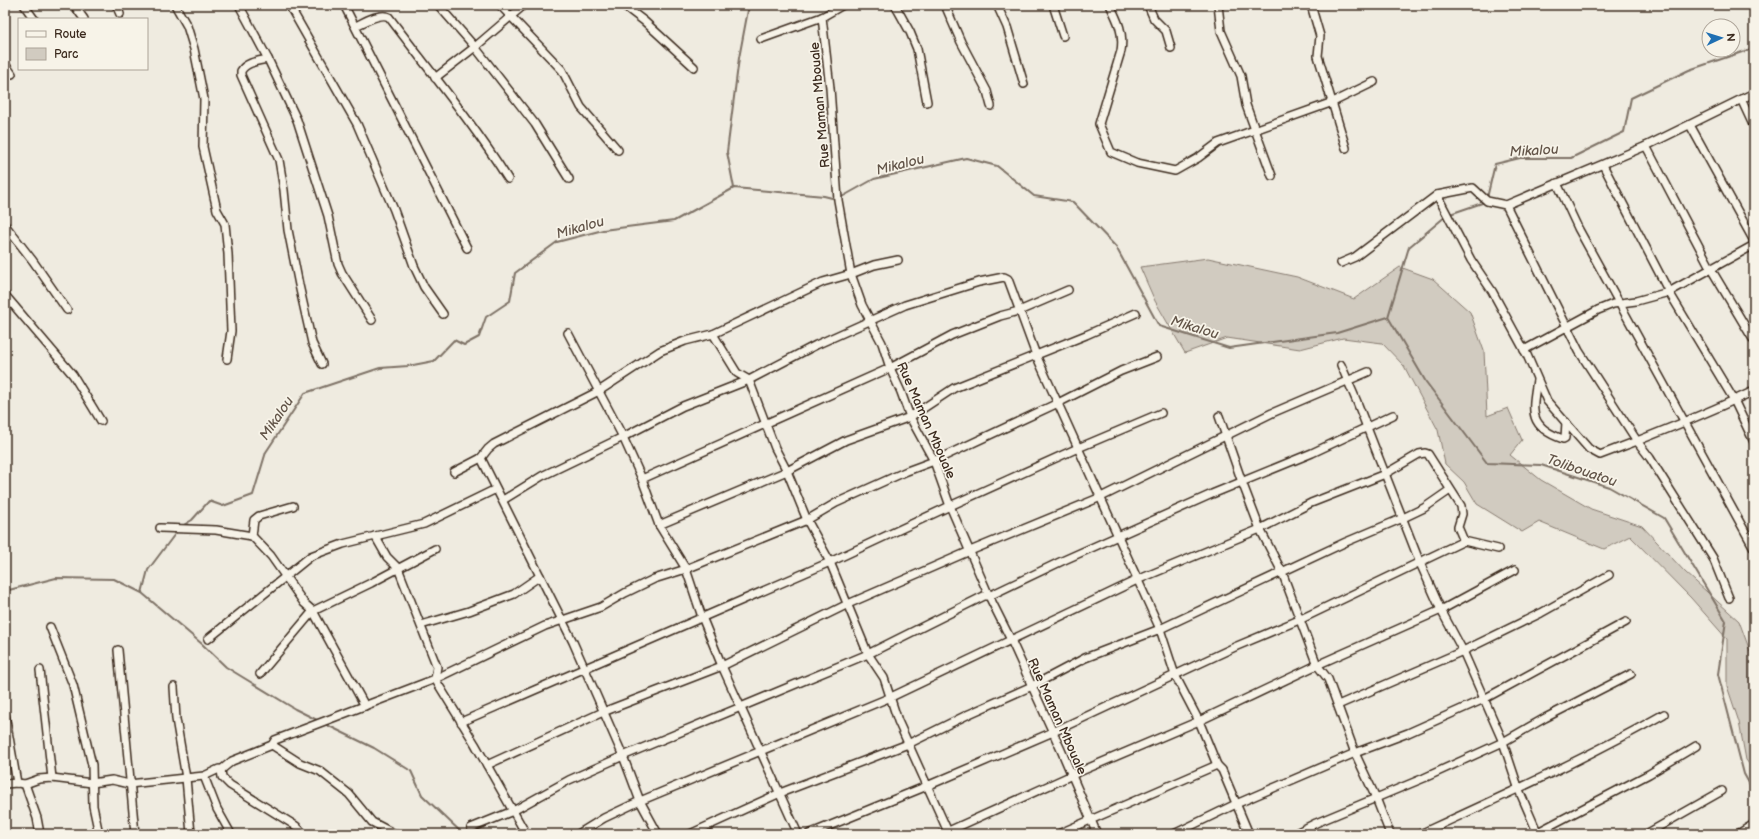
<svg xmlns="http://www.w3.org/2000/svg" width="1759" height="839" font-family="'Balsamiq Sans',sans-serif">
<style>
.green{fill:#d1cbc0;stroke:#867a6f}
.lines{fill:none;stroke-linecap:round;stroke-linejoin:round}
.stream{stroke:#7e7266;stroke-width:2}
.minor-casing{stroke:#3b2a1e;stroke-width:10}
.minor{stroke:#f7f3e8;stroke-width:7}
.labels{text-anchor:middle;stroke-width:3.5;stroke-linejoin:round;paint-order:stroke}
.street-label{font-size:13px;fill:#3b2a1e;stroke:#f7f3e8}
.water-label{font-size:14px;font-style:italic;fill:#625448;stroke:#f7f3e8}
</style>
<rect width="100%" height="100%" fill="#efebe0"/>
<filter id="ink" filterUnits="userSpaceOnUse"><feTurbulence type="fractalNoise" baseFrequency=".025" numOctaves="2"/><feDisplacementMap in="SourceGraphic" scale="8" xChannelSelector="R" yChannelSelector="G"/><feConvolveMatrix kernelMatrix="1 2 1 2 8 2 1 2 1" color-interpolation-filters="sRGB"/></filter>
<g filter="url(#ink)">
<path class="green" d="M1208,258L1297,277L1354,299L1400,267L1433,279L1470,312L1484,351L1487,416L1508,408L1522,440L1510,455L1541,480L1591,509L1642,526L1685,572L1739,621L1754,662V770L1746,760L1739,722L1727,686V639L1691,598L1630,536L1604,549L1539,522L1522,532L1477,504L1464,482L1445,464L1438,430L1404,366L1382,343L1343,338L1300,349L1227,338L1185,353L1155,301L1140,267Z"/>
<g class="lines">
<g class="stream">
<path d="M734,188L727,152L739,58L749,5"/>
<path d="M840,198L874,179L966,158L997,166L1034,196L1073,202L1116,247L1159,326L1229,348L1337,333L1388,317"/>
<path d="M1487,198L1495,164L1520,158H1571L1624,132L1631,98L1689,70L1754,48"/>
<path d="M1450,214L1485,202"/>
<path d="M1388,317L1426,382L1487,463L1541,465L1609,487L1664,518L1726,621L1718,674L1744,774L1754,792"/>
<path d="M1388,317L1409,247L1446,216"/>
<path d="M182,526L192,520L209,501L223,506L253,495L266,452L305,393L380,368L408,366L434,361L454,340L464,345L479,337L486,317L510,301L515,273L557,242L603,230L674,221L734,188L824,196L836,199"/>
<path d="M5,591L56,578L114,579L142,593L148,570L178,530"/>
<path d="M142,593L202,644L226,667L295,709L319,721"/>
<path d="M325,724L374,748L411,771L422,795L463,834"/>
</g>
<defs>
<g id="minor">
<path d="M24,5L34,19"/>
<path d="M74,5L84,19"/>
<path d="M116,5L120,14"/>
<path d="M175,5L187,26L194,49L204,99L203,147L217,210L225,224L228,254L231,331L227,359"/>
<path d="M239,5L268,59L297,120L328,216L338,264L342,273L372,320"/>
<path d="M289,5L357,124L394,210L414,266L424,287L443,314"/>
<path d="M344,5L467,248"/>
<path d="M438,5L475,47L535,124L569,179"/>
<path d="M500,5L562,70L581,107L618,150"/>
<path d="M623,5L644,21L694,67"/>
<path d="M895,5L910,32L917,49L927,102"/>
<path d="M945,5L961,42L987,91L991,106"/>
<path d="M997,5L1007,27L1024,84"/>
<path d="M1053,5L1063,36"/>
<path d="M1110,5C1118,21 1124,33 1121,51L1099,124L1111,152L1137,163L1175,171L1198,158L1218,143L1333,102L1374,82"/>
<path d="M1148,5L1154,19L1166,31L1171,48"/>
<path d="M1218,5L1221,31L1241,76L1246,105L1272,176"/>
<path d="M1311,5L1320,36L1318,56L1346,148"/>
<path d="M822,17L830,88L838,200L851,274L862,305L882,343L890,368L901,392L910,417L934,461L950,506L989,596L1011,640L1061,750L1097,834"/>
<path d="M356,26C364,22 381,12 389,17C429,70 472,122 508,179"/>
<path d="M761,39L822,17L843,5"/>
<path d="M268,59C259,61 246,62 241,71V75L279,160L284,190L288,230L299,285L312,343L322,364"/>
<path d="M5,64L12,74"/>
<path d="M435,78L475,47L524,5"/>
<path d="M1741,99L1754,127"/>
<path d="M1690,125L1754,241"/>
<path d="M1646,146L1711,269L1754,341"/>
<path d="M1603,165L1669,292L1734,400L1754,442"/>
<path d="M1557,183L1578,228L1754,548"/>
<path d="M1437,195L1471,260L1492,291L1527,355L1547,401L1589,449L1600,455C1652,436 1703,415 1754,391"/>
<path d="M1506,205L1579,351L1637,441L1650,458L1713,558L1729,598"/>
<path d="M5,225L33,261L67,310"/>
<path d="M1341,263L1355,257L1437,195L1473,188L1487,201L1506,205L1646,146L1754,93"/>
<path d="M5,295L73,375L101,421"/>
<path d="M568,333L623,437L642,479L659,525L686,569L702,617L722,666L798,834"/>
<path d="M713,334L737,373L749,380L775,448L787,471L807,520L830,562L868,654L884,678L898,721L949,834"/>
<path d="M1524,350L1598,310L1613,304L1636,301L1669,292L1754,245"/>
<path d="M1341,365L1357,402L1420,563L1441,610L1463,651L1503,742L1519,790L1538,834"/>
<path d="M1537,380C1532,411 1528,427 1563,439L1565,438L1566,422"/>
<path d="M1219,416L1242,482L1260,529L1282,572L1317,665L1328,679L1355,753L1376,798L1390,834"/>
<path d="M481,458L573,642L623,756L640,801L658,834"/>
<path d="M454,472L481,458L488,449L494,444L599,391L660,351L685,341L713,334L823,282L851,274L874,265L898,260"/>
<path d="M642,479L890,368L952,335L1000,316L1019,311L1068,290"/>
<path d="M503,500L542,476L623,437L683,406L749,380L816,345L905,305L979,282L1004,277L1008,279L1036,355L1160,629L1175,675L1199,721L1217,765L1222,770L1249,834"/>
<path d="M659,525L787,471L846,440L910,417L954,388L1086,335L1136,313"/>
<path d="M160,528L216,530L252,536L271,556L304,603L313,611L365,706"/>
<path d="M252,536L254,520L259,516L293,506"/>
<path d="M375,536L387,557L398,568L437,667L435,679L475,744L526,834"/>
<path d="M421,625L469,611L514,594L540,576"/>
<path d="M50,627L73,685L92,765L93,806L99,834"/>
<path d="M208,639L311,556L343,544L424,524L496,489"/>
<path d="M118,650L135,834"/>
<path d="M40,670L52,778"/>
<path d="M260,674L313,611L371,583L435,549"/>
<path d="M174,687L176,719L186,778L191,834"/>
<path d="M1338,705L1463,651L1541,613L1609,575"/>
<path d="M5,714L17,783"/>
<path d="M461,722L830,562L950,506L1078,448L1161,413"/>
<path d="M272,745L300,763L320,771L349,794L372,822L395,834"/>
<path d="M487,765L603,712L722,666L848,604L970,551L1101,497L1272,413L1368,372"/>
<path d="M221,770L222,777L230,785L296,826L304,834"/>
<path d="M204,776L217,809L231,834"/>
<path d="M5,784L17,783L25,784L39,779L52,778L92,783L112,780L129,784L204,776L219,769L221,770L232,761L272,745L275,740L435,679L545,626L601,607L625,593L654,579L686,569L807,520L836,503L907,471L934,461L1058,403L1121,371L1157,357"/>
<path d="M25,784L37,818L40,834"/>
<path d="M471,828L513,811L569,780L623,756L868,654L984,596H989L1062,561L1212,494L1312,453L1393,415"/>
<path d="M578,834L604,818L640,801L891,697L1137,580L1260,529L1311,503L1385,474L1419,454L1425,453L1428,454L1461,506L1462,514L1458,527L1464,541"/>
<path d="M690,834L780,793L908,744L969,714L1032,686L1085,658L1160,629L1346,542L1403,518L1424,508L1450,490"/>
<path d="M809,834L927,786L1053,732L1237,646L1299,620L1464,541L1498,549"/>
<path d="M942,834L1072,775L1199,721L1317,665L1441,610L1515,570"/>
<path d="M1058,834L1217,765"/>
<path d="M1174,834L1236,804L1355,753L1408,733L1484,699L1626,622"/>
<path d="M1294,834L1316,823L1424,778L1503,742L1545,718L1631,674"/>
<path d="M1420,834C1503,796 1585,759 1664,714"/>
<path d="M1534,834L1649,774L1696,746"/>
<path d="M1646,834L1722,791"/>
<path d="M1738,834L1754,824"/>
</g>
</defs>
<use href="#minor" class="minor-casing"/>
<use href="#minor" class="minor"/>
</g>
</g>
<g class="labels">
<g class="street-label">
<text transform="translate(819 105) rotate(-95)" y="5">Rue Maman Mbouale</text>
<text transform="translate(927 420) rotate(66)" y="5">Rue Maman Mbouale</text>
<text transform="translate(1058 716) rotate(66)" y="5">Rue Maman Mbouale</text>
</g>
<g class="water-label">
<text transform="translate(1534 150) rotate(-3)" y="5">Mikalou</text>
<text transform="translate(900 164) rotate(-14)" y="5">Mikalou</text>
<text transform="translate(580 227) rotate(-16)" y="5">Mikalou</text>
<text transform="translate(1195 327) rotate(17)" y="5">Mikalou</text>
<text transform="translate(276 418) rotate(-56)" y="5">Mikalou</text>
<text transform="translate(1582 470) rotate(19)" y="5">Tolibouatou</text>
</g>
</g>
<rect width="1759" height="839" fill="none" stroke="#f7f3e8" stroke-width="20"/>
<rect x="10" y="10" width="1739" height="819" fill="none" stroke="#3b2a1e" stroke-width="1.5" filter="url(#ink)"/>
<rect x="18" y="18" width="130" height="52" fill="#f7f3e8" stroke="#aca397"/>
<rect x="26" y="31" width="20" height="6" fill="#f7f3e8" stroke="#aca397"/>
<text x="54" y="38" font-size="12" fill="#3b2a1e">Route</text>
<rect x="26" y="48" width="20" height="12" fill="#d1cbc0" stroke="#aca397"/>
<text x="54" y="58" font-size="12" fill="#3b2a1e">Parc</text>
<g transform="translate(1721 38) rotate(86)"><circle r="19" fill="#f7f3e8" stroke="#aca397"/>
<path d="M0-3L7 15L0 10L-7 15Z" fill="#1f6fb2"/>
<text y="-6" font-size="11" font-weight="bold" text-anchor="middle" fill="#3b2a1e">N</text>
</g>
</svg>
